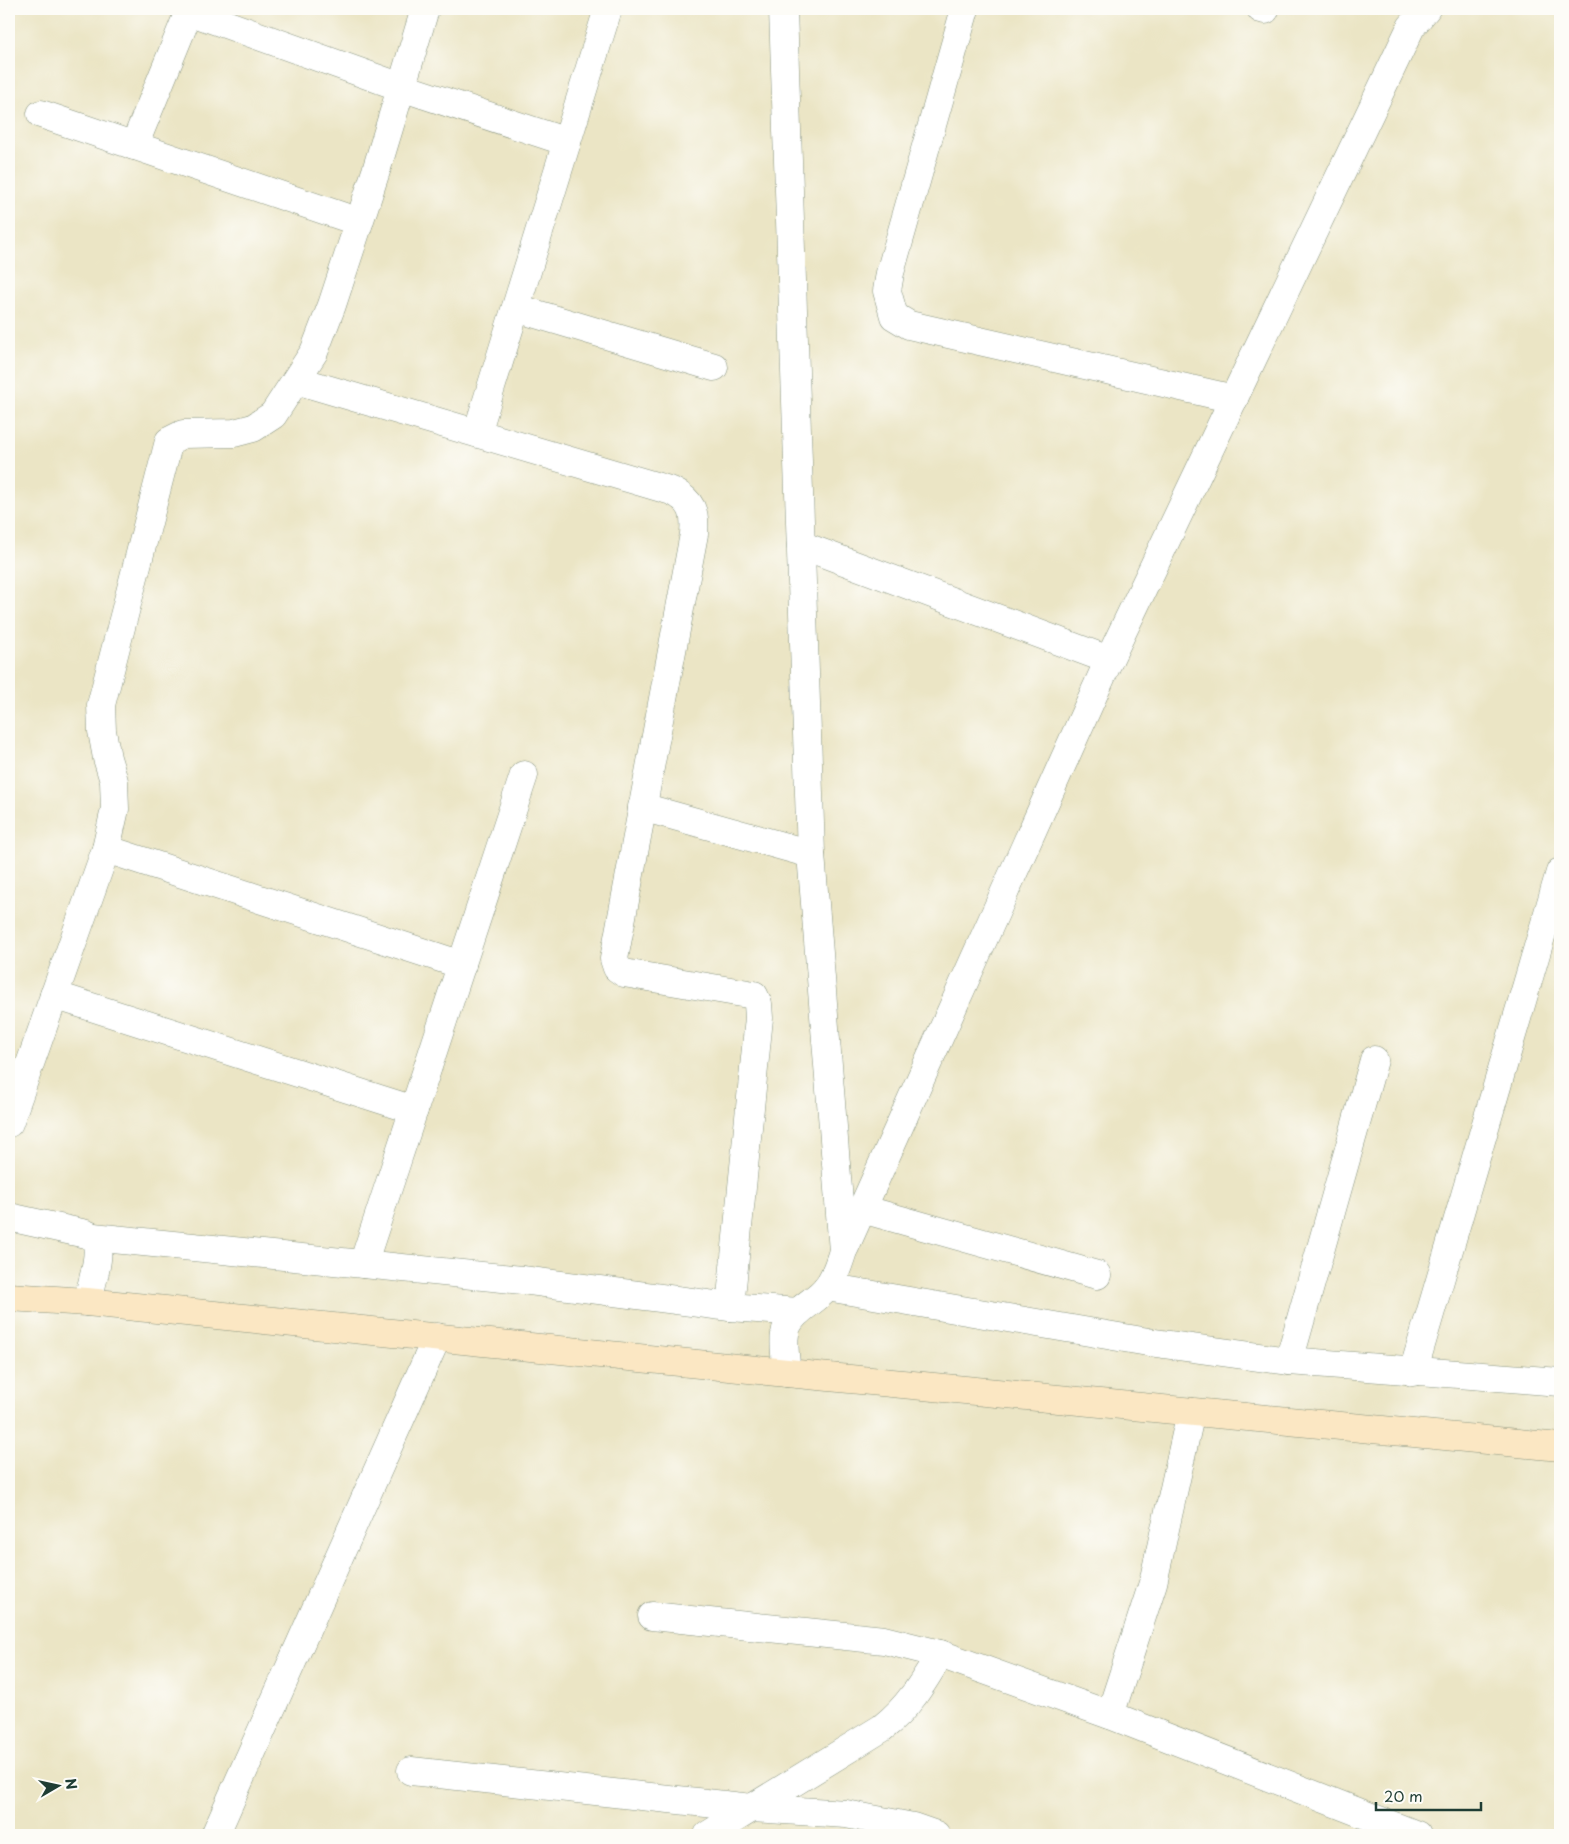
<svg xmlns="http://www.w3.org/2000/svg" width="1569" height="1844" font-family="'Playpen Sans',sans-serif">
<style>
.lines{fill:none;stroke-linecap:round;stroke-linejoin:round}
.street-casing{stroke:#85917c;stroke-width:29}
.secondary-casing{stroke:#85917c;stroke-width:29}
.street{stroke:#fff;stroke-width:28}
.secondary{stroke:#fbe7c3;stroke-width:28}
</style>
<rect width="100%" height="100%" fill="#fdfcf7"/>
<filter id="ink" filterUnits="userSpaceOnUse"><feTurbulence type="fractalNoise" baseFrequency=".02" numOctaves="2"/><feDisplacementMap in="SourceGraphic" scale="10" xChannelSelector="R" yChannelSelector="G"/><feConvolveMatrix kernelMatrix="1 2 1 2 8 2 1 2 1" color-interpolation-filters="sRGB"/></filter>
<filter id="wash" filterUnits="userSpaceOnUse"><feTurbulence type="fractalNoise" baseFrequency=".0096" numOctaves="4" result="noise"/><feDisplacementMap in="SourceGraphic" scale="20" xChannelSelector="R" yChannelSelector="G"/><feGaussianBlur stdDeviation="1.12" result="paint"/><feColorMatrix in="noise" values="0 0 0 0 0 0 0 0 0 0 0 0 0 0 0 0 0 1.4 0 .05"/><feComposite in="paint" operator="in"/></filter>
<g filter="url(#wash)">
<rect width="100%" height="100%" fill="#ebe5c5"/>
</g>
<g filter="url(#ink)">
<g class="lines">
<defs>
<g id="street">
<path d="M783,9L811,854L843,1251C839,1263 836,1275 828,1286C816,1303 788,1311 785,1334C783,1346 786,1361 787,1373"/>
<path d="M965,9L890,273L887,291L894,316L909,325L1234,399"/>
<path d="M1261,9L1265,10"/>
<path d="M189,11L401,87L567,142"/>
<path d="M41,114L359,222"/>
<path d="M134,146L190,9"/>
<path d="M516,308L714,367"/>
<path d="M296,380L672,491C692,501 696,512 694,534L614,959L617,968L624,973L754,995L758,1004L759,1018L730,1307"/>
<path d="M477,433L608,9"/>
<path d="M801,545L1109,660"/>
<path d="M642,807L811,854"/>
<path d="M106,849L462,965"/>
<path d="M54,995L414,1110"/>
<path d="M9,1123L106,849L115,809L114,781L107,758L102,731L101,705L169,441L183,434L234,433L253,428L273,415L314,352L332,305L376,171L425,9"/>
<path d="M862,1209L1097,1275"/>
<path d="M9,1217L86,1234C91,1236 96,1239 97,1245C100,1258 91,1288 87,1302"/>
<path d="M93,1237L522,1280L730,1307L798,1312"/>
<path d="M845,1247L1109,660L1411,27L1426,9"/>
<path d="M363,1264L524,775"/>
<path d="M827,1287L1148,1342L1289,1361L1560,1382"/>
<path d="M1289,1361L1374,1060"/>
<path d="M1413,1372L1560,872"/>
<path d="M652,1616L884,1640L940,1654L1110,1715L1417,1835"/>
<path d="M1110,1715L1153,1583L1191,1412"/>
<path d="M411,1771L752,1808L846,1814L913,1827L936,1835"/>
<path d="M215,1835L437,1337"/>
<path d="M708,1835L882,1728C908,1708 923,1683 940,1654"/>
</g>
<path id="secondary" d="M9,1297L87,1302L787,1373L1560,1447"/>
</defs>
<use href="#street" class="street-casing"/>
<use href="#secondary" class="secondary-casing"/>
<use href="#street" class="street"/>
<use href="#secondary" class="secondary"/>
</g>
</g>
<rect width="1569" height="1844" fill="none" stroke="#fdfcf7" stroke-width="30"/>
<g transform="translate(58 1786) rotate(81)" stroke="#fdfcf7" stroke-width="4" paint-order="stroke">
<path d="M0-4L9 19L0 12L-9 19Z" fill="#1f3d34"/>
<text y="-8" font-size="14" font-weight="bold" text-anchor="middle" fill="#1f3d34">N</text>
</g>
<path d="M1376 1802v8h105v-8" fill="none" stroke="#1f3d34" stroke-width="2.5"/>
<text x="1384" y="1802" font-size="15" fill="#1f3d34" stroke="#fdfcf7" stroke-width="4" paint-order="stroke">20 m</text>
</svg>
